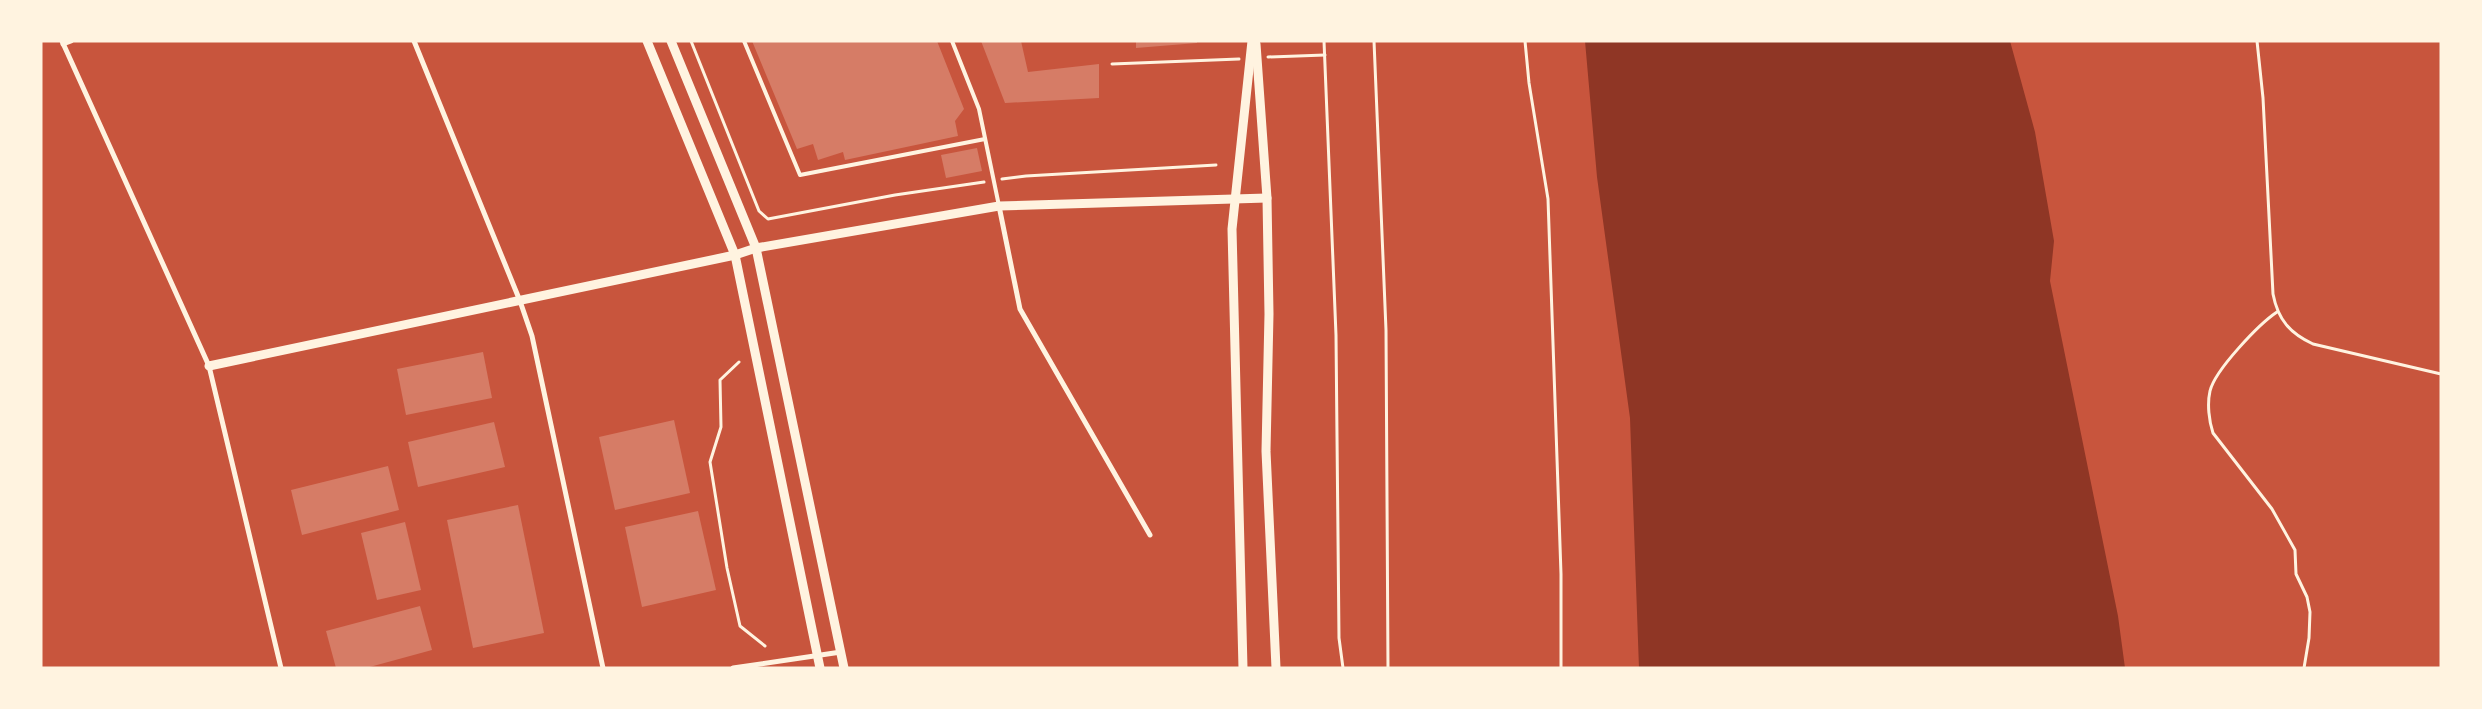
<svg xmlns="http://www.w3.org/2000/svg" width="2482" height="709" font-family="'Public Sans',sans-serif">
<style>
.water{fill:#8f3625}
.building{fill:#d67c66}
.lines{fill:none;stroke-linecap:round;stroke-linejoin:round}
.path{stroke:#fff3e0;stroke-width:3}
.service{stroke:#fff3e0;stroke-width:4}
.minor{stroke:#fff3e0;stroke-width:5}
.tertiary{stroke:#fff3e0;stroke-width:9}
</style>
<rect width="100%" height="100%" fill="#c8553d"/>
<path class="water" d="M1585,41H2010L2035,132L2054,241L2050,281L2118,616L2125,668H1639L1630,418L1597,177Z"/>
<g class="building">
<path d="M752,41H937L964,109L955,121L958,136L845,160L843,152L818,160L813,144L797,149Z"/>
<path d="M981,41H1021L1028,72L1099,64V98L1005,103Z"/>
<path d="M1136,41H1197V43L1136,48Z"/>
<path d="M977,148L982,171L946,178L941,155Z"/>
<path d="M483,352L492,398L406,415L397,369Z"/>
<path d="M674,420L690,493L615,510L599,437Z"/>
<path d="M494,422L505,467L418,487L408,442Z"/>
<path d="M388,466L399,510L302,535L291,490Z"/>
<path d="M518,505L544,633L473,648L447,520Z"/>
<path d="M698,511L716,590L642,607L625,527Z"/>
<path d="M405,522L421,590L377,600L361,533Z"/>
<path d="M420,606L432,650L366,668H336L326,631Z"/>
</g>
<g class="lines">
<g class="path">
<path d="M691,41L759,211L768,219L895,195L984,182"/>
<path d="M1324,41L1336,335L1339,638L1343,668"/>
<path d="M1374,41L1386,330L1388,668"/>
<path d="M1525,41L1529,83L1548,199L1561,574V668"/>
<path d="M2257,41L2263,98L2273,294C2278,320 2290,333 2313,344L2441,374"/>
<path d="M1268,57L1325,55"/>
<path d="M1112,64L1239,59"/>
<path d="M1002,179L1026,176L1216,165"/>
<path d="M2277,312C2259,324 2215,370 2210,391C2207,404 2209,421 2213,433L2272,509L2295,550L2296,574L2307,597L2310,612L2309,638L2304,668"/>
<path d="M739,362L720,380L721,427L710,462L727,568L740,626L765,646"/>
</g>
<g class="service">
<path d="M744,41L800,175L985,139"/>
<path d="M952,41L979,109L999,206"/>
</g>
<g class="minor">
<path d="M62,41L209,366L281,668"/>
<path d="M414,41L520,301L532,336L603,668"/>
<path d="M63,44L71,41"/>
<path d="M999,206L1020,309L1150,535"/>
<path d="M733,668L841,652"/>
</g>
<g class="tertiary">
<path d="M647,41L735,255L820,668"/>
<path d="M671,41L756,248L844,668"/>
<path d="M1256,44L1267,198L1269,314L1266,451L1276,668"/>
<path d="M209,366L735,255L756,248L999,206L1267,198"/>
<path d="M1243,668L1232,229L1252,41"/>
</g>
</g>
<rect width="2482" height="709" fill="none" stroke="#fff3e0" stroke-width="85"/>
</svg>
